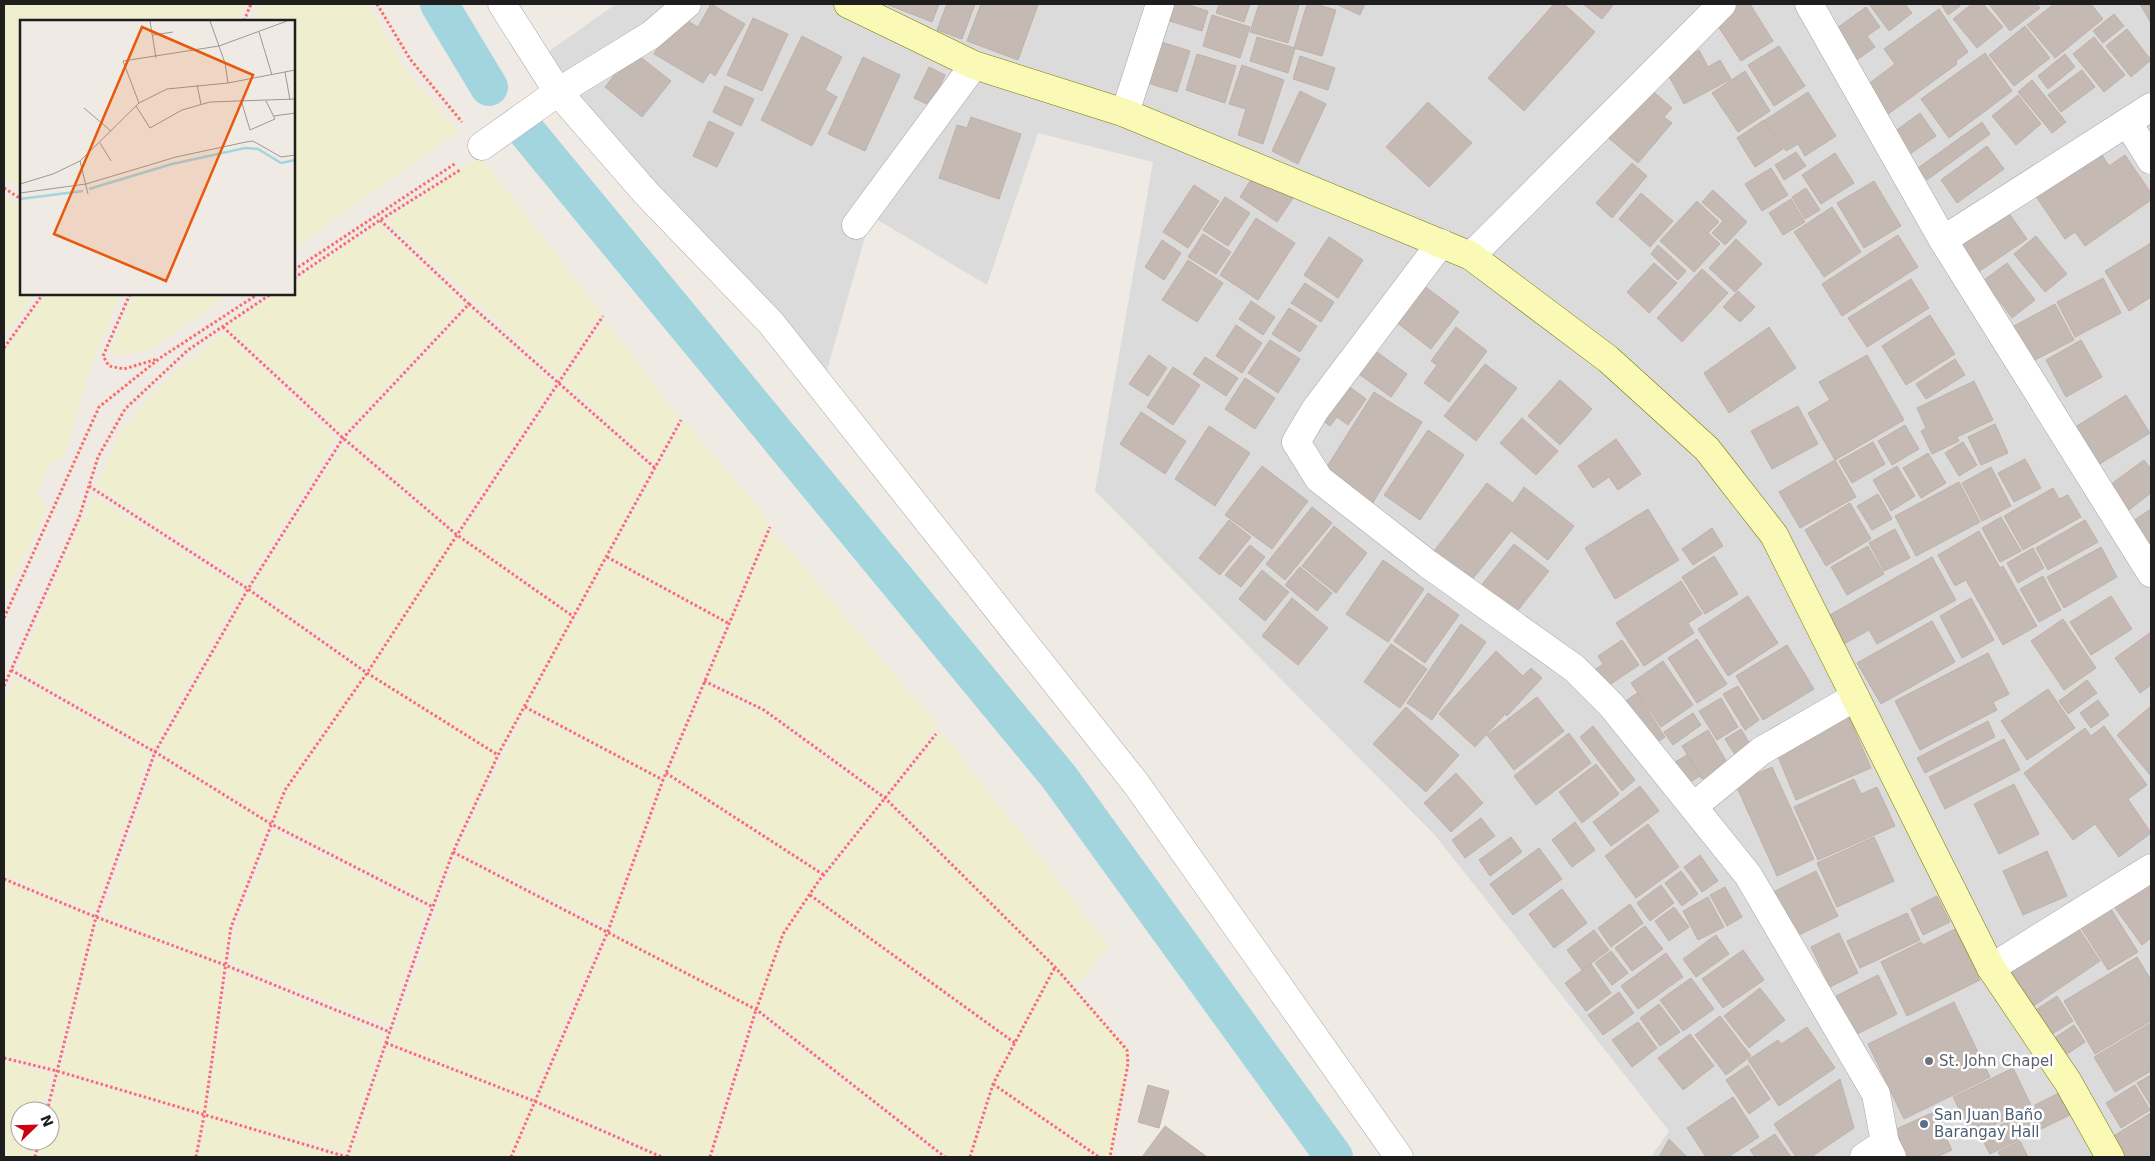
<svg xmlns="http://www.w3.org/2000/svg" width="2155" height="1161" font-family="'DejaVu Sans',sans-serif">
<style>
.residential{fill:#dcdbdb}
.farmland{fill:#efeecf}
.lines{fill:none;stroke-linecap:round;stroke-linejoin:round}
.canal{stroke:#a3d5de;stroke-width:38}
.building{fill:#c4bab3;stroke:#c1b0a6}
.street-casing{stroke:#a5a5a5;stroke-width:29}
.secondary-casing{stroke:#747803;stroke-width:29}
.path{stroke:#fd6b68;stroke-width:3;stroke-dasharray:2.5 2.5;stroke-linecap:butt}
.street{stroke:#fff;stroke-width:28}
.secondary{stroke:#fbf9b6;stroke-width:28}
.worship-dot{fill:#6b7280;stroke:#fff;stroke-width:2}
.service-dot{fill:#5c6f8a;stroke:#fff;stroke-width:2}
.labels{text-anchor:middle;stroke-width:5;stroke-linejoin:round;paint-order:stroke}
.worship-label{font-size:15px;fill:#5b616d;stroke:#fff;text-anchor:start}
.service-label{font-size:15px;fill:#4e5e75;stroke:#fff;text-anchor:start}
.inset-river{fill:none;stroke:#a3d5de;stroke-width:2.5}
.inset-road{fill:none;stroke:#9b9995;stroke-width:1}
.view{fill:#e8590c;fill-opacity:0.15;stroke:#e8590c;stroke-width:2.5}
.inset-edge{fill:none;stroke:#1e1e1e;stroke-width:2.5}
</style>
<rect width="100%" height="100%" fill="#efebe4"/>
<path class="residential" d="M616,4H2151V1157H1651L1669,1131L1434,834L1095,491L1153,162L1038,133L987,285L871,216L821,391L535,61Z"/>
<g class="farmland">
<path d="M4,4H245L238,21H21V188L4,176Z"/>
<path d="M261,4H368L409,75L459,131L294,248V21H253Z"/>
<path d="M480,156L601,313L559,377L387,220Z"/>
<path d="M4,195L21,207V294H35L4,338Z"/>
<path d="M379,225L464,304L343,433L228,327L277,294H294V283Z"/>
<path d="M46,294H121L93,361L64,458L49,464L38,493L48,508L4,598V353Z"/>
<path d="M135,294H230L150,350L115,356L110,351Z"/>
<path d="M469,308L554,384L456,530L349,438Z"/>
<path d="M606,320L678,417L655,463L563,382Z"/>
<path d="M223,332L336,439L247,583L96,486L121,431L162,383Z"/>
<path d="M560,387L651,468L575,613L461,534Z"/>
<path d="M684,421L763,512L768,525L727,620L610,557Z"/>
<path d="M344,444L454,536L367,669L253,587Z"/>
<path d="M93,495L242,590L153,748L18,669Z"/>
<path d="M772,530L938,725L885,794L765,707L708,678Z"/>
<path d="M458,537L573,618L498,753L370,673Z"/>
<path d="M608,561L725,624L661,777L528,706Z"/>
<path d="M249,592L364,674L282,790L271,820L159,751Z"/>
<path d="M368,676L496,756L461,829L432,903L275,823L286,793Z"/>
<path d="M15,677L150,753L95,912L4,875V702Z"/>
<path d="M706,685L763,714L881,799L824,871L669,773Z"/>
<path d="M526,712L660,780L607,926L458,851Z"/>
<path d="M942,732L1110,947L1076,985L889,798Z"/>
<path d="M158,757L268,824L230,927L224,962L103,915Z"/>
<path d="M667,777L822,875L782,935L756,1008L611,930Z"/>
<path d="M885,802L1053,967L1014,1040L813,894Z"/>
<path d="M274,831L426,908L388,1025L231,963L237,925Z"/>
<path d="M456,856L604,932L532,1098L391,1042Z"/>
<path d="M4,881L94,919L55,1068L4,1055Z"/>
<path d="M810,898L1012,1044L990,1085L969,1157H949L759,1009L786,935Z"/>
<path d="M99,920L223,967L203,1114L61,1070Z"/>
<path d="M610,934L753,1010L707,1157H670L538,1099Z"/>
<path d="M1056,970L1127,1051V1063L1109,1157H1104L995,1084Z"/>
<path d="M229,971L384,1035L347,1152L207,1114Z"/>
<path d="M758,1016L940,1157H713Z"/>
<path d="M388,1046L531,1103L509,1157H351Z"/>
<path d="M4,1062L51,1074L43,1111H20V1141H35L32,1157H4Z"/>
<path d="M60,1075L202,1118L194,1157H38L42,1141H50V1112Z"/>
<path d="M994,1087L1094,1157H973Z"/>
<path d="M535,1105L657,1157H514Z"/>
<path d="M207,1118L340,1157H199Z"/>
</g>
<g class="lines">
<g class="canal">
<path d="M439,4L489,87"/>
<path d="M528,133L1059,777L1334,1157"/>
</g>
</g>
<g class="building">
<path d="M711,4L745,24L715,76L710,72L703,83L654,54L677,15L698,27Z"/>
<path d="M886,4H939L932,22Z"/>
<path d="M947,4H975L962,39L937,30Z"/>
<path d="M981,4L1038,5L1018,60L967,41Z"/>
<path d="M1168,4H1185L1208,11L1202,31L1163,19Z"/>
<path d="M1219,4H1250L1244,22L1216,13Z"/>
<path d="M1259,4L1299,5L1288,43L1250,32Z"/>
<path d="M1307,4H1315L1336,10L1322,56L1294,48Z"/>
<path d="M1336,4H1365L1360,15Z"/>
<path d="M1554,4H1564L1595,32L1524,111L1488,78Z"/>
<path d="M1583,4H1614L1602,19Z"/>
<path d="M1732,4H1750L1773,41L1741,61L1712,17Z"/>
<path d="M1869,4H1905L1912,13L1889,31Z"/>
<path d="M1941,4H1959L1960,6L1948,15Z"/>
<path d="M1972,4H1983L2003,27L1977,48L1953,19Z"/>
<path d="M1989,4H2037L2040,8L2010,31Z"/>
<path d="M2054,4H2091L2103,19L2055,58L2027,25Z"/>
<path d="M2140,4H2151V23Z"/>
<path d="M1866,7L1880,27L1867,36L1875,47L1851,64L1829,34Z"/>
<path d="M1939,9L1968,52L1956,61L1957,64L1884,117L1863,88L1895,64L1884,49Z"/>
<path d="M2114,14L2124,26L2103,43L2093,31Z"/>
<path d="M1212,15L1250,27L1240,58L1203,46Z"/>
<path d="M753,18L788,34L762,91L727,75Z"/>
<path d="M2025,26L2050,58L2014,86L1989,55Z"/>
<path d="M2127,29L2151,60L2131,77L2106,46Z"/>
<path d="M802,36L842,57L825,90L837,97L812,146L761,120Z"/>
<path d="M1257,37L1295,48L1288,73L1250,61Z"/>
<path d="M2094,37L2125,75L2104,92L2073,54Z"/>
<path d="M1155,40L1190,51L1177,92L1141,81Z"/>
<path d="M1779,46L1805,86L1774,106L1748,65Z"/>
<path d="M1699,50L1708,67L1720,60L1731,79L1684,104L1665,69Z"/>
<path d="M633,51L671,81L642,117L605,87Z"/>
<path d="M1985,53L2012,91L1949,138L1921,99Z"/>
<path d="M1197,54L1236,66L1225,103L1186,90Z"/>
<path d="M2065,54L2075,67L2048,89L2038,76Z"/>
<path d="M1300,56L1335,68L1328,90L1293,79Z"/>
<path d="M863,57L900,75L865,151L828,134Z"/>
<path d="M1242,65L1284,80L1263,144L1238,135L1246,109L1229,104Z"/>
<path d="M929,67L945,75L931,106L914,98Z"/>
<path d="M2082,70L2095,87L2061,112L2048,95Z"/>
<path d="M1745,71L1770,111L1738,132L1712,93Z"/>
<path d="M2032,80L2066,122L2052,133L2018,92Z"/>
<path d="M725,86L754,99L741,126L713,112Z"/>
<path d="M1647,86L1672,108L1664,117L1672,123L1638,163L1605,135Z"/>
<path d="M1300,91L1326,104L1298,164L1272,151Z"/>
<path d="M1808,92L1836,136L1805,156L1798,144L1786,151L1765,120Z"/>
<path d="M2018,95L2041,124L2016,145L1992,116Z"/>
<path d="M1428,102L1472,143L1429,187L1386,147Z"/>
<path d="M1920,113L1936,136L1910,154L1894,132Z"/>
<path d="M971,117L1021,134L999,199L939,178L957,125L967,128Z"/>
<path d="M1764,120L1783,149L1755,167L1737,138Z"/>
<path d="M709,121L734,133L717,167L693,156Z"/>
<path d="M1982,122L1990,134L1927,180L1918,168Z"/>
<path d="M1987,146L2004,169L1957,203L1941,180Z"/>
<path d="M2099,150L2109,166L2125,155L2151,193V200L2085,246L2075,232L2065,239L2035,195Z"/>
<path d="M1796,152L1806,166L1784,180L1775,165Z"/>
<path d="M1835,153L1854,183L1821,204L1802,175Z"/>
<path d="M1632,163L1647,176L1612,218L1596,203Z"/>
<path d="M1771,168L1788,195L1762,211L1745,184Z"/>
<path d="M1255,173L1293,198L1277,222L1240,197Z"/>
<path d="M1874,181L1901,226L1864,248L1837,203Z"/>
<path d="M1194,185L1219,201L1188,248L1163,232Z"/>
<path d="M1806,188L1820,210L1805,219L1792,197Z"/>
<path d="M1713,190L1747,222L1725,245L1712,233L1723,221L1702,202Z"/>
<path d="M1641,193L1673,221L1650,247L1619,219Z"/>
<path d="M1225,197L1250,213L1228,246L1203,230Z"/>
<path d="M1791,199L1805,222L1783,235L1769,213Z"/>
<path d="M1697,201L1719,222L1708,233L1720,244L1694,272L1660,241Z"/>
<path d="M2003,205L2027,239L1974,275L1950,240Z"/>
<path d="M1832,207L1861,252L1824,277L1794,232Z"/>
<path d="M1256,218L1295,243L1258,300L1220,275Z"/>
<path d="M1203,234L1231,252L1216,274L1188,257Z"/>
<path d="M1898,235L1918,267L1842,316L1822,284Z"/>
<path d="M2036,236L2067,274L2045,292L2014,254Z"/>
<path d="M1329,237L1363,260L1338,298L1304,275Z"/>
<path d="M1736,239L1762,264L1735,292L1709,268Z"/>
<path d="M1162,240L1181,253L1164,280L1145,267Z"/>
<path d="M2151,243V297L2129,311L2105,271Z"/>
<path d="M1658,245L1686,271L1678,280L1651,254Z"/>
<path d="M1188,260L1223,283L1197,322L1162,300Z"/>
<path d="M1654,263L1677,283L1649,313L1627,292Z"/>
<path d="M2007,263L2035,300L2012,318L1984,280Z"/>
<path d="M1702,269L1728,293L1682,342L1657,318Z"/>
<path d="M2103,278L2121,313L2075,337L2057,302Z"/>
<path d="M1911,279L1929,308L1867,347L1848,318Z"/>
<path d="M1305,283L1334,302L1321,322L1291,303Z"/>
<path d="M1423,285L1459,312L1431,349L1396,322Z"/>
<path d="M1738,291L1755,307L1740,322L1723,307Z"/>
<path d="M1251,301L1275,317L1263,335L1239,319Z"/>
<path d="M2055,304L2074,340L2027,364L2008,329Z"/>
<path d="M1289,308L1317,326L1300,352L1272,334Z"/>
<path d="M1930,315L1955,354L1906,385L1882,346Z"/>
<path d="M1236,325L1262,343L1242,373L1216,356Z"/>
<path d="M1456,327L1487,351L1449,402L1424,383L1437,365L1431,361Z"/>
<path d="M1769,327L1796,368L1729,413L1704,373Z"/>
<path d="M1270,340L1300,359L1278,393L1248,373Z"/>
<path d="M2081,340L2102,377L2066,397L2046,360Z"/>
<path d="M1366,344L1407,374L1391,397L1349,367Z"/>
<path d="M1149,355L1167,368L1148,396L1129,384Z"/>
<path d="M1867,355L1904,420L1835,460L1808,413L1830,400L1819,382Z"/>
<path d="M1205,357L1238,378L1226,396L1193,374Z"/>
<path d="M1955,359L1965,375L1926,399L1916,384Z"/>
<path d="M1485,364L1517,388L1476,441L1444,416Z"/>
<path d="M1173,367L1200,385L1173,425L1147,407Z"/>
<path d="M1245,378L1275,398L1255,429L1225,409Z"/>
<path d="M1340,380L1366,399L1348,425L1337,417L1330,426L1315,415Z"/>
<path d="M1560,380L1592,409L1560,445L1528,416Z"/>
<path d="M1974,381L1993,420L1957,437L1959,441L1932,454L1921,431L1926,428L1917,408Z"/>
<path d="M1374,392L1422,422L1372,504L1323,473Z"/>
<path d="M2126,395L2150,433L2090,470L2066,433Z"/>
<path d="M1798,406L1818,444L1772,469L1751,431Z"/>
<path d="M1141,412L1186,441L1165,474L1120,444Z"/>
<path d="M1522,418L1558,451L1536,475L1500,443Z"/>
<path d="M1995,424L2008,453L1981,465L1968,437Z"/>
<path d="M1905,425L1919,449L1892,465L1878,441Z"/>
<path d="M1209,426L1250,453L1215,506L1175,479Z"/>
<path d="M1428,430L1464,455L1420,520L1384,495Z"/>
<path d="M1616,439L1641,474L1618,490L1609,477L1593,488L1578,466Z"/>
<path d="M1873,442L1885,464L1852,483L1839,461Z"/>
<path d="M1963,442L1977,465L1959,476L1945,453Z"/>
<path d="M1928,453L1946,483L1921,498L1903,468Z"/>
<path d="M2025,459L2041,488L2014,502L1998,473Z"/>
<path d="M1835,460L1856,497L1800,528L1779,492Z"/>
<path d="M2144,460L2151,469V493L2129,510L2110,485Z"/>
<path d="M1262,466L1308,501L1272,549L1225,515Z"/>
<path d="M1897,466L1915,496L1891,511L1873,480Z"/>
<path d="M1991,467L2011,506L1982,521L1962,483Z"/>
<path d="M1959,482L1980,522L1916,556L1895,516Z"/>
<path d="M1487,483L1513,503L1524,487L1574,526L1548,560L1511,531L1471,581L1434,551Z"/>
<path d="M2053,488L2059,499L2068,495L2081,517L2023,550L2004,516Z"/>
<path d="M1878,494L1892,519L1872,530L1857,506Z"/>
<path d="M1850,503L1871,539L1826,566L1805,530Z"/>
<path d="M1312,507L1332,523L1285,580L1266,564Z"/>
<path d="M1648,509L1679,560L1615,599L1585,548Z"/>
<path d="M2151,509V557L2130,523Z"/>
<path d="M2001,517L2021,551L2000,562L1982,528Z"/>
<path d="M1229,520L1251,537L1220,575L1199,558Z"/>
<path d="M2085,520L2098,542L2048,570L2036,548Z"/>
<path d="M1334,526L1367,553L1336,593L1302,566Z"/>
<path d="M1712,528L1723,546L1693,565L1682,549Z"/>
<path d="M1895,529L1910,558L1884,571L1869,543Z"/>
<path d="M1979,531L2000,568L2003,566L2037,626L2003,645L1966,580L1955,586L1938,555Z"/>
<path d="M1514,544L1549,571L1511,619L1476,592Z"/>
<path d="M1250,545L1265,557L1241,587L1225,575Z"/>
<path d="M1868,546L1884,574L1847,595L1831,567Z"/>
<path d="M2101,547L2117,577L2064,608L2047,577Z"/>
<path d="M2033,548L2044,568L2018,583L2007,563Z"/>
<path d="M1714,556L1738,594L1705,614L1682,577Z"/>
<path d="M1932,557L1956,600L1877,644L1869,630L1844,644L1828,616Z"/>
<path d="M1383,560L1424,589L1388,642L1346,614Z"/>
<path d="M1300,567L1332,593L1317,611L1285,585Z"/>
<path d="M1262,570L1289,592L1265,621L1239,599Z"/>
<path d="M2043,576L2061,610L2039,622L2020,589Z"/>
<path d="M1681,581L1702,614L1688,623L1694,633L1644,666L1616,623Z"/>
<path d="M1428,593L1459,615L1425,663L1394,641Z"/>
<path d="M1748,596L1778,643L1728,676L1698,629Z"/>
<path d="M2111,596L2132,629L2091,655L2070,622Z"/>
<path d="M1292,598L1328,628L1298,665L1262,636Z"/>
<path d="M1971,598L1994,640L1962,658L1940,616Z"/>
<path d="M2063,619L2096,668L2064,690L2031,641Z"/>
<path d="M1932,621L1955,662L1881,704L1857,663Z"/>
<path d="M1461,624L1486,642L1432,720L1407,703Z"/>
<path d="M2151,632V685L2140,693L2115,658Z"/>
<path d="M1697,639L1727,684L1697,703L1668,658Z"/>
<path d="M1622,640L1639,665L1605,688L1593,671L1603,664L1598,656Z"/>
<path d="M1391,644L1427,669L1400,708L1364,682Z"/>
<path d="M1787,645L1814,689L1763,720L1736,676Z"/>
<path d="M1496,651L1523,676L1531,668L1542,678L1507,716L1505,714L1475,747L1439,714Z"/>
<path d="M1988,653L2009,694L1993,702L1997,710L1920,750L1895,701Z"/>
<path d="M1663,661L1693,705L1661,727L1631,683Z"/>
<path d="M2087,680L2097,693L2068,714L2059,701Z"/>
<path d="M1738,686L1759,720L1745,730L1723,694Z"/>
<path d="M2048,689L2075,728L2027,760L2001,721Z"/>
<path d="M1637,693L1665,737L1649,748L1620,705Z"/>
<path d="M1537,697L1564,731L1514,770L1487,735Z"/>
<path d="M1721,698L1738,727L1717,740L1699,711Z"/>
<path d="M2098,700L2109,715L2091,728L2080,713Z"/>
<path d="M1406,707L1459,755L1426,792L1373,744Z"/>
<path d="M2150,707L2151,708V776L2117,735Z"/>
<path d="M1693,713L1701,725L1673,745L1664,732Z"/>
<path d="M1848,715L1871,768L1796,800L1774,747Z"/>
<path d="M1988,721L1995,737L1925,773L1917,758Z"/>
<path d="M1593,726L1635,780L1622,791L1580,737Z"/>
<path d="M2104,726L2147,785L2128,799L2151,833L2119,857L2095,824L2073,840L2024,773L2085,728L2091,736Z"/>
<path d="M1741,729L1754,751L1739,761L1725,739Z"/>
<path d="M1708,730L1728,764L1702,779L1682,746Z"/>
<path d="M1569,733L1591,763L1536,805L1514,776Z"/>
<path d="M2004,739L2020,770L1945,809L1929,777Z"/>
<path d="M1687,755L1700,776L1681,788L1668,766Z"/>
<path d="M1596,764L1619,794L1582,823L1559,792Z"/>
<path d="M1772,767L1814,859L1777,876L1735,783Z"/>
<path d="M1456,773L1483,803L1451,832L1424,803Z"/>
<path d="M1854,779L1861,794L1877,787L1895,826L1818,860L1794,807Z"/>
<path d="M2014,784L2039,834L1999,854L1974,804Z"/>
<path d="M1640,786L1659,811L1611,846L1593,822Z"/>
<path d="M1481,818L1495,836L1465,858L1452,840Z"/>
<path d="M1575,822L1595,850L1572,867L1552,840Z"/>
<path d="M1648,824L1679,867L1636,898L1605,856Z"/>
<path d="M1511,837L1522,852L1490,876L1479,860Z"/>
<path d="M1874,837L1894,881L1837,907L1817,863Z"/>
<path d="M1539,848L1562,879L1513,915L1490,884Z"/>
<path d="M2047,851L2067,896L2023,915L2003,871Z"/>
<path d="M1700,855L1718,881L1702,892L1684,867Z"/>
<path d="M1681,871L1698,894L1682,906L1665,883Z"/>
<path d="M1816,871L1838,916L1793,938L1771,893Z"/>
<path d="M2151,879V938L2142,945L2110,901Z"/>
<path d="M1661,885L1674,903L1650,921L1637,903Z"/>
<path d="M1725,887L1742,917L1727,926L1710,895Z"/>
<path d="M1562,889L1587,923L1554,948L1529,914Z"/>
<path d="M1937,896L1950,922L1923,935L1911,909Z"/>
<path d="M1708,897L1724,927L1698,940L1683,911Z"/>
<path d="M2106,901L2138,952L2108,970L2076,920Z"/>
<path d="M1630,904L1643,923L1611,947L1598,928Z"/>
<path d="M1674,907L1689,927L1669,941L1655,921Z"/>
<path d="M1907,913L1920,940L1860,968L1847,941Z"/>
<path d="M1645,926L1663,949L1632,971L1615,948Z"/>
<path d="M2077,926L2100,961L2032,1007L2008,971Z"/>
<path d="M1955,929L1980,980L1907,1016L1881,962L1921,942L1923,945Z"/>
<path d="M1594,930L1609,950L1582,970L1567,950Z"/>
<path d="M1839,933L1858,973L1830,987L1811,947Z"/>
<path d="M1716,935L1729,954L1696,977L1683,959Z"/>
<path d="M1743,950L1764,980L1723,1008L1702,979Z"/>
<path d="M1611,951L1628,973L1612,985L1595,963Z"/>
<path d="M1666,953L1683,977L1638,1009L1621,986Z"/>
<path d="M2137,957L2151,980V1021L2095,1054L2064,1001Z"/>
<path d="M1591,964L1611,993L1586,1011L1565,983Z"/>
<path d="M1878,975L1897,1014L1855,1035L1836,996Z"/>
<path d="M1691,978L1714,1009L1683,1031L1660,1000Z"/>
<path d="M1760,988L1785,1020L1749,1048L1724,1016Z"/>
<path d="M1619,992L1634,1013L1603,1035L1588,1015Z"/>
<path d="M2057,996L2073,1021L2047,1037L2031,1013Z"/>
<path d="M1954,1002L1990,1077L1904,1119L1868,1044Z"/>
<path d="M1659,1004L1680,1032L1660,1046L1640,1018Z"/>
<path d="M1720,1016L1751,1056L1726,1075L1695,1035Z"/>
<path d="M1638,1022L1657,1048L1632,1067L1612,1040Z"/>
<path d="M2151,1023V1071L2115,1092L2094,1057Z"/>
<path d="M2074,1025L2085,1042L2061,1058L2050,1041Z"/>
<path d="M1807,1027L1835,1068L1779,1106L1748,1060L1778,1040L1781,1044Z"/>
<path d="M1690,1034L1714,1066L1683,1090L1658,1058Z"/>
<path d="M1748,1065L1770,1099L1749,1114L1726,1080Z"/>
<path d="M2013,1068L2032,1107L1972,1135L1953,1097Z"/>
<path d="M2151,1075V1106L2137,1083Z"/>
<path d="M1840,1079L1854,1128L1811,1157H1796L1774,1124Z"/>
<path d="M1148,1085L1169,1091L1159,1128L1138,1122Z"/>
<path d="M2135,1085L2150,1110L2121,1128L2106,1103Z"/>
<path d="M2063,1091L2074,1113L1990,1154L1980,1135L2036,1108L2035,1105Z"/>
<path d="M1733,1097L1759,1137L1728,1157H1706L1687,1128Z"/>
<path d="M1934,1112L1952,1150L1937,1157H1894L1883,1135Z"/>
<path d="M2151,1113V1157H2117L2107,1140Z"/>
<path d="M1165,1126L1207,1157H1142Z"/>
<path d="M1775,1134L1791,1157H1755L1750,1150Z"/>
<path d="M1669,1139L1687,1157H1659Z"/>
<path d="M2020,1141L2028,1157H2001L1998,1152Z"/>
</g>
<g class="lines">
<defs>
<g id="street">
<path d="M502,4L558,92L646,193L771,323L1137,785L1399,1157"/>
<path d="M1809,4L1943,240L2151,573"/>
<path d="M1125,113L1160,4"/>
<path d="M2128,123L2151,160"/>
<path d="M482,146L558,92L651,35L687,4"/>
<path d="M856,225L974,65"/>
<path d="M1943,240L2151,107"/>
<path d="M1441,243L1315,410L1296,442L1319,479L1428,564L1574,668L1612,706L1748,875L1876,1094L1885,1143L1892,1157"/>
<path d="M1471,256L1722,4"/>
<path d="M1694,806L1761,751L1855,697"/>
<path d="M1991,968L2151,868"/>
<path d="M1864,1157L1885,1143"/>
</g>
<path id="secondary" d="M848,4L974,65L1125,113L1471,256L1608,359L1651,398L1707,449L1774,535L1991,968L2068,1082L2110,1157"/>
</defs>
<use href="#street" class="street-casing"/>
<use href="#secondary" class="secondary-casing"/>
<g class="path">
<path d="M377,4L410,59L462,122"/>
<path d="M244,21L251,4"/>
<path d="M4,188L21,199"/>
<path d="M294,270L456,163"/>
<path d="M294,278L380,220L460,170"/>
<path d="M130,294L103,356L109,366L124,369L157,359"/>
<path d="M469,304L655,468"/>
<path d="M223,327L343,438L457,535L574,617"/>
<path d="M4,348L43,294"/>
<path d="M89,486L248,589L367,673L498,755"/>
<path d="M607,557L728,623"/>
<path d="M4,618L99,407L160,358L258,294"/>
<path d="M11,670L155,752L271,824L433,907"/>
<path d="M704,681L764,710L885,798L1055,967L1127,1050L1128,1064L1110,1157"/>
<path d="M4,686L79,518L98,457L125,409L188,350L271,294"/>
<path d="M525,707L663,780"/>
<path d="M666,773L824,875"/>
<path d="M453,852L757,1010L945,1157"/>
<path d="M4,879L96,917L225,965L390,1032"/>
<path d="M810,895L1015,1043"/>
<path d="M386,1043L534,1101L662,1157"/>
<path d="M4,1058L57,1071L347,1157"/>
<path d="M993,1084L1099,1157"/>
<path d="M47,1111L96,917L155,752L248,589L343,438L469,304L380,220"/>
<path d="M35,1157L39,1141"/>
<path d="M196,1157L204,1116L231,927L285,790L367,673L457,535L603,316"/>
<path d="M347,1157L423,934L453,852L500,751L681,420"/>
<path d="M511,1157L608,931L663,780L770,527"/>
<path d="M710,1157L755,1013L783,934L818,882L936,734"/>
<path d="M970,1157L993,1084L1055,967"/>
</g>
<use href="#street" class="street"/>
<use href="#secondary" class="secondary"/>
</g>
<circle class="worship-dot" cx="1929" cy="1061" r="5"/>
<circle class="service-dot" cx="1924" cy="1124" r="5"/>
<g class="labels">
<g class="worship-label">
<text x="1939" y="1066">St. John Chapel</text>
</g>
<g class="service-label">
<text x="1934" y="1120">San Juan Baño<tspan x="1934" dy="17">Barangay Hall</tspan></text>
</g>
</g>
<g transform="translate(20 20)">
<rect width="275" height="275" fill="#efebe4"/>
<path class="inset-river" d="M69,169L152,144L225,128L238,129L261,143L275,140M0,179L63,171"/>
<path class="inset-road" d="M130,1L136,38M190,1L205,43L208,63M239,12L252,55M133,15L153,12M265,52L270,80M177,65L181,84M221,80L230,110L255,99L246,81M119,83L103,41L199,26L267,1M116,86L130,108L162,90L190,82L275,79M64,88L91,111M254,96L275,93M80,123L91,141M60,141L68,174M0,164L33,154L60,141L119,83L147,69L208,63L275,50M0,173L66,164L156,137L226,122L233,121L261,137L275,135"/>
<path class="view" d="M122,7L233,55L146,261L34,214Z"/>
<rect width="275" height="275" class="inset-edge"/>
</g>
<rect width="2155" height="1161" fill="none" stroke="#1e1e1e" stroke-width="10"/>
<g transform="translate(35 1126) rotate(67)"><circle r="24" fill="#ffffff" stroke="#a5a5a5"/>
<path d="M0-4L9 19L0 12L-9 19Z" fill="#cc0010"/>
<text y="-8" font-size="14" font-weight="bold" text-anchor="middle" fill="#1e1e1e">N</text>
</g>
</svg>
